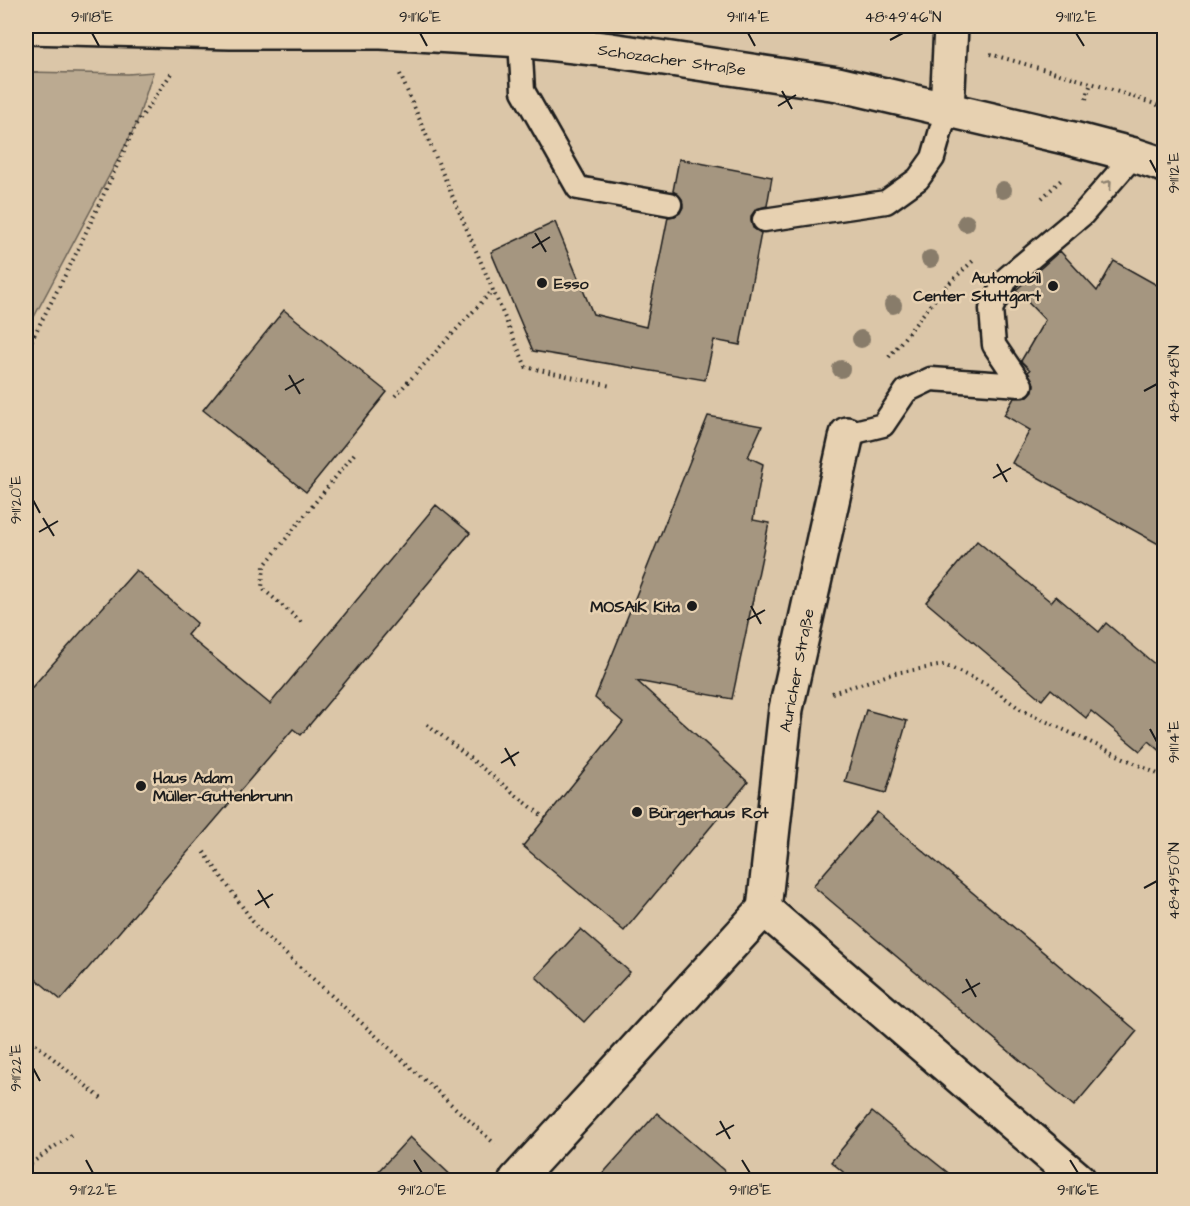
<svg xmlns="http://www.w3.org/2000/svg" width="1190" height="1206" font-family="'Architects Daughter',sans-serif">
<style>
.green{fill:#bbaa91;stroke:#6c6356;stroke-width:1.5}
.building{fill:#a59680;stroke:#1c1c1c;stroke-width:1.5}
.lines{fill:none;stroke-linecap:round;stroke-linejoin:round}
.service-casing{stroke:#1c1c1c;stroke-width:27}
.minor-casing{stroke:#1c1c1c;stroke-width:38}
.secondary-casing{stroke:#1c1c1c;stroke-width:38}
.path{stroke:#1c1c1c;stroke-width:4;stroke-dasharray:1.5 4.5;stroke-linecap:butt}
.service{stroke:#e7d1b1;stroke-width:22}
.minor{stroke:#e7d1b1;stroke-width:33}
.secondary{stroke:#e7d1b1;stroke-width:33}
.tree{fill:#887c6b}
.oneway{stroke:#8c806e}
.ticks{fill:none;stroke:#1c1c1c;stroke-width:2}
.poi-dot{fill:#1c1c1c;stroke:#e7d1b1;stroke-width:2}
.labels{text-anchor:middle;stroke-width:5;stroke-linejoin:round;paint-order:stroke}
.street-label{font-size:16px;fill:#1c1c1c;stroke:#e7d1b1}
.poi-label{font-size:16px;font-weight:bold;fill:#1c1c1c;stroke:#e7d1b1;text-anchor:start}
.neatline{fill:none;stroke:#1c1c1c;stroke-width:2}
.ticks-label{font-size:15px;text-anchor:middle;fill:#1c1c1c}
</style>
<rect width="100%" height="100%" fill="#dbc6a8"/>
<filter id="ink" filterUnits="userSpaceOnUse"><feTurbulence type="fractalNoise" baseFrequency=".0167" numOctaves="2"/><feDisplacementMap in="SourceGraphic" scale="12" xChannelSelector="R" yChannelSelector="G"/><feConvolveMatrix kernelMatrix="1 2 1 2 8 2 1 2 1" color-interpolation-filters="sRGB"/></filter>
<g filter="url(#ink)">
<path class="green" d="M26,72L128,74L153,72L136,125L26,332Z"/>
<g class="building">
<path d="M679,159L772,177L767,206L756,209L751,216V221L753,228L761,233L740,345L714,340L705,380L533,351L491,252L555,222L593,314L646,327L668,217L675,216L680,213L683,207L682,199L673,191Z"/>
<path d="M1060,251L1097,291L1114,261L1164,289V547L1012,463L1030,430L1004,415L1014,398L1027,397L1033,391L1034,384L1028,372L1030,370L1021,361L1045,320L1016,290Z"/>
<path d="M284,310L387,392L306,492L203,410Z"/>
<path d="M708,416L762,426L748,457L763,464L753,520L769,523L732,699L637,681L748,782L624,931L523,846L623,722L595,698Z"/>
<path d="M436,505L470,533L301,735L293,729L61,1000L26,971V694L136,570L197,623L187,635L270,704Z"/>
<path d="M977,541L1051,602L1056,596L1099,632L1106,623L1164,672V754L1149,741L1140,751L1091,711L1086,718L1051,689L1042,700L926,602Z"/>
<path d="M866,710L907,721L886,793L845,782Z"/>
<path d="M877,812L1137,1031L1074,1106L813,886Z"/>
<path d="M581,929L630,972L584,1022L536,977Z"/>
<path d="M872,1112L957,1180H853L831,1162Z"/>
<path d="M657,1113L735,1180H597Z"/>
<path d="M410,1137L456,1180H370Z"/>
</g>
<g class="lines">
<defs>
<g id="service">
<path d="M520,40L523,91L578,188L670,204"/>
<path d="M764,220L886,202L918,179L933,158L947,109"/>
<path d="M847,434L883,425L906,391L931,379L1021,385L994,345L991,309L1007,278L1083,214L1134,155"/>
</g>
<g id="minor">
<path d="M947,109L951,26"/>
<path d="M764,909L786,709L847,434"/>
<path d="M516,1180L764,909L1079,1180"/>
</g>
<path id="secondary" d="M26,27L230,32H381L520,40L611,50L838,84L1073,139L1134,155L1164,165"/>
</defs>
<use href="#service" class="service-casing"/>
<use href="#minor" class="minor-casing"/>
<use href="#secondary" class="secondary-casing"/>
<g class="path">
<path d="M886,26L911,32"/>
<path d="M990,54L1091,83L1164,107"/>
<path d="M400,74L526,367L611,386"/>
<path d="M1086,99L1091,83"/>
<path d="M1042,198L1061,180"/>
<path d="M26,351L74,258L136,125L173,71"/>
<path d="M889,357L944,288L975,259"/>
<path d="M395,396L493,290"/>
<path d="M301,622L262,588L264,566L355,453"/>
<path d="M832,693L895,673L944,665L988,685L1020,709L1164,777"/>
<path d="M427,724L545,818"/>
<path d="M204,852L258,929L495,1144"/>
<path d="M26,1036L103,1100"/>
<path d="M26,1167L71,1135"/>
</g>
<use href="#service" class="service"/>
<use href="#minor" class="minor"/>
<use href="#secondary" class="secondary"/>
</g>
<g class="tree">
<circle cx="1003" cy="190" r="9"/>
<circle cx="966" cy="223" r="9"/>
<circle cx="930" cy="259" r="9"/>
<circle cx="893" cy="305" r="9"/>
<circle cx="861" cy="339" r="9"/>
<circle cx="841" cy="369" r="9"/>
</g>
<defs><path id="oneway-chevron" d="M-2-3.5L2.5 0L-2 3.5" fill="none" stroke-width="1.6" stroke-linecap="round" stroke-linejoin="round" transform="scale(1.5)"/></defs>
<use class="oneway" href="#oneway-chevron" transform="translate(1108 184) rotate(-49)"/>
</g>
<path class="ticks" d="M92,33L99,46M420,33L427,46M748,33L755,46M1076,33L1084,46M890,40L903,33M782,91L792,109M778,106L796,95M1150,160L1157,173M535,233L546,252M532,248L550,237M289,375L300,394M285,390L304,379M1144,391L1157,384M997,464L1007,482M993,478L1011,468M33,500L40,513M43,518L54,536M39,532L58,521M751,606L761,624M747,620L765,610M1150,729L1157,742M505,748L515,766M501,763L519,752M1144,888L1157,881M258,890L269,908M255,905L273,894M966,979L976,997M962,993L980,983M33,1068L40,1081M720,1121L730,1139M716,1135L734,1125M86,1160L93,1173M414,1160L422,1173M742,1160L750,1173M1070,1160L1078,1173"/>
<g class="poi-dot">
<circle cx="542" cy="283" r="6"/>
<circle cx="1053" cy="286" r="6"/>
<circle cx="692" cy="606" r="6"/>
<circle cx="141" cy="786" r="6"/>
<circle cx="637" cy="812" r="6"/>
</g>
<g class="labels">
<g class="street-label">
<text transform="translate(672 59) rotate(8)" y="6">Schozacher Straße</text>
<text transform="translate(796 670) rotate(-79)" y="6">Auricher Straße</text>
</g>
<g class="poi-label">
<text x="1041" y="283" text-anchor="end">Automobil<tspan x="1041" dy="18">Center Stuttgart</tspan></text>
<text x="554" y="289">Esso</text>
<text x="680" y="612" text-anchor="end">MOSAIK Kita</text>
<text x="153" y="783">Haus Adam<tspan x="153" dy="18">Müller-Guttenbrunn</tspan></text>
<text x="649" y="818">Bürgerhaus Rot</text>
</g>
</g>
<rect width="1190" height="1206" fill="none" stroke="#e7d1b1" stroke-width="66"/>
<rect x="33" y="33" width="1124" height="1140" class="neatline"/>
<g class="ticks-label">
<text x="92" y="22">9°11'18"E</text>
<text x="420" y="22">9°11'16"E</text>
<text x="748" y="22">9°11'14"E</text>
<text x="903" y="22">48°49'46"N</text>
<text x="1076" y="22">9°11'12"E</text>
<text transform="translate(1174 173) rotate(-90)" y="5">9°11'12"E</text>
<text transform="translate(1174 384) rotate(-90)" y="5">48°49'48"N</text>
<text transform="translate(16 500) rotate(-90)" y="5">9°11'20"E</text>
<text transform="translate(1174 742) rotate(-90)" y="5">9°11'14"E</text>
<text transform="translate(1174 881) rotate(-90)" y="5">48°49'50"N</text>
<text transform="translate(16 1068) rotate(-90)" y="5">9°11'22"E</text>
<text x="93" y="1195">9°11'22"E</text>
<text x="422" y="1195">9°11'20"E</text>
<text x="750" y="1195">9°11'18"E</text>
<text x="1078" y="1195">9°11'16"E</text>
</g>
</svg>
